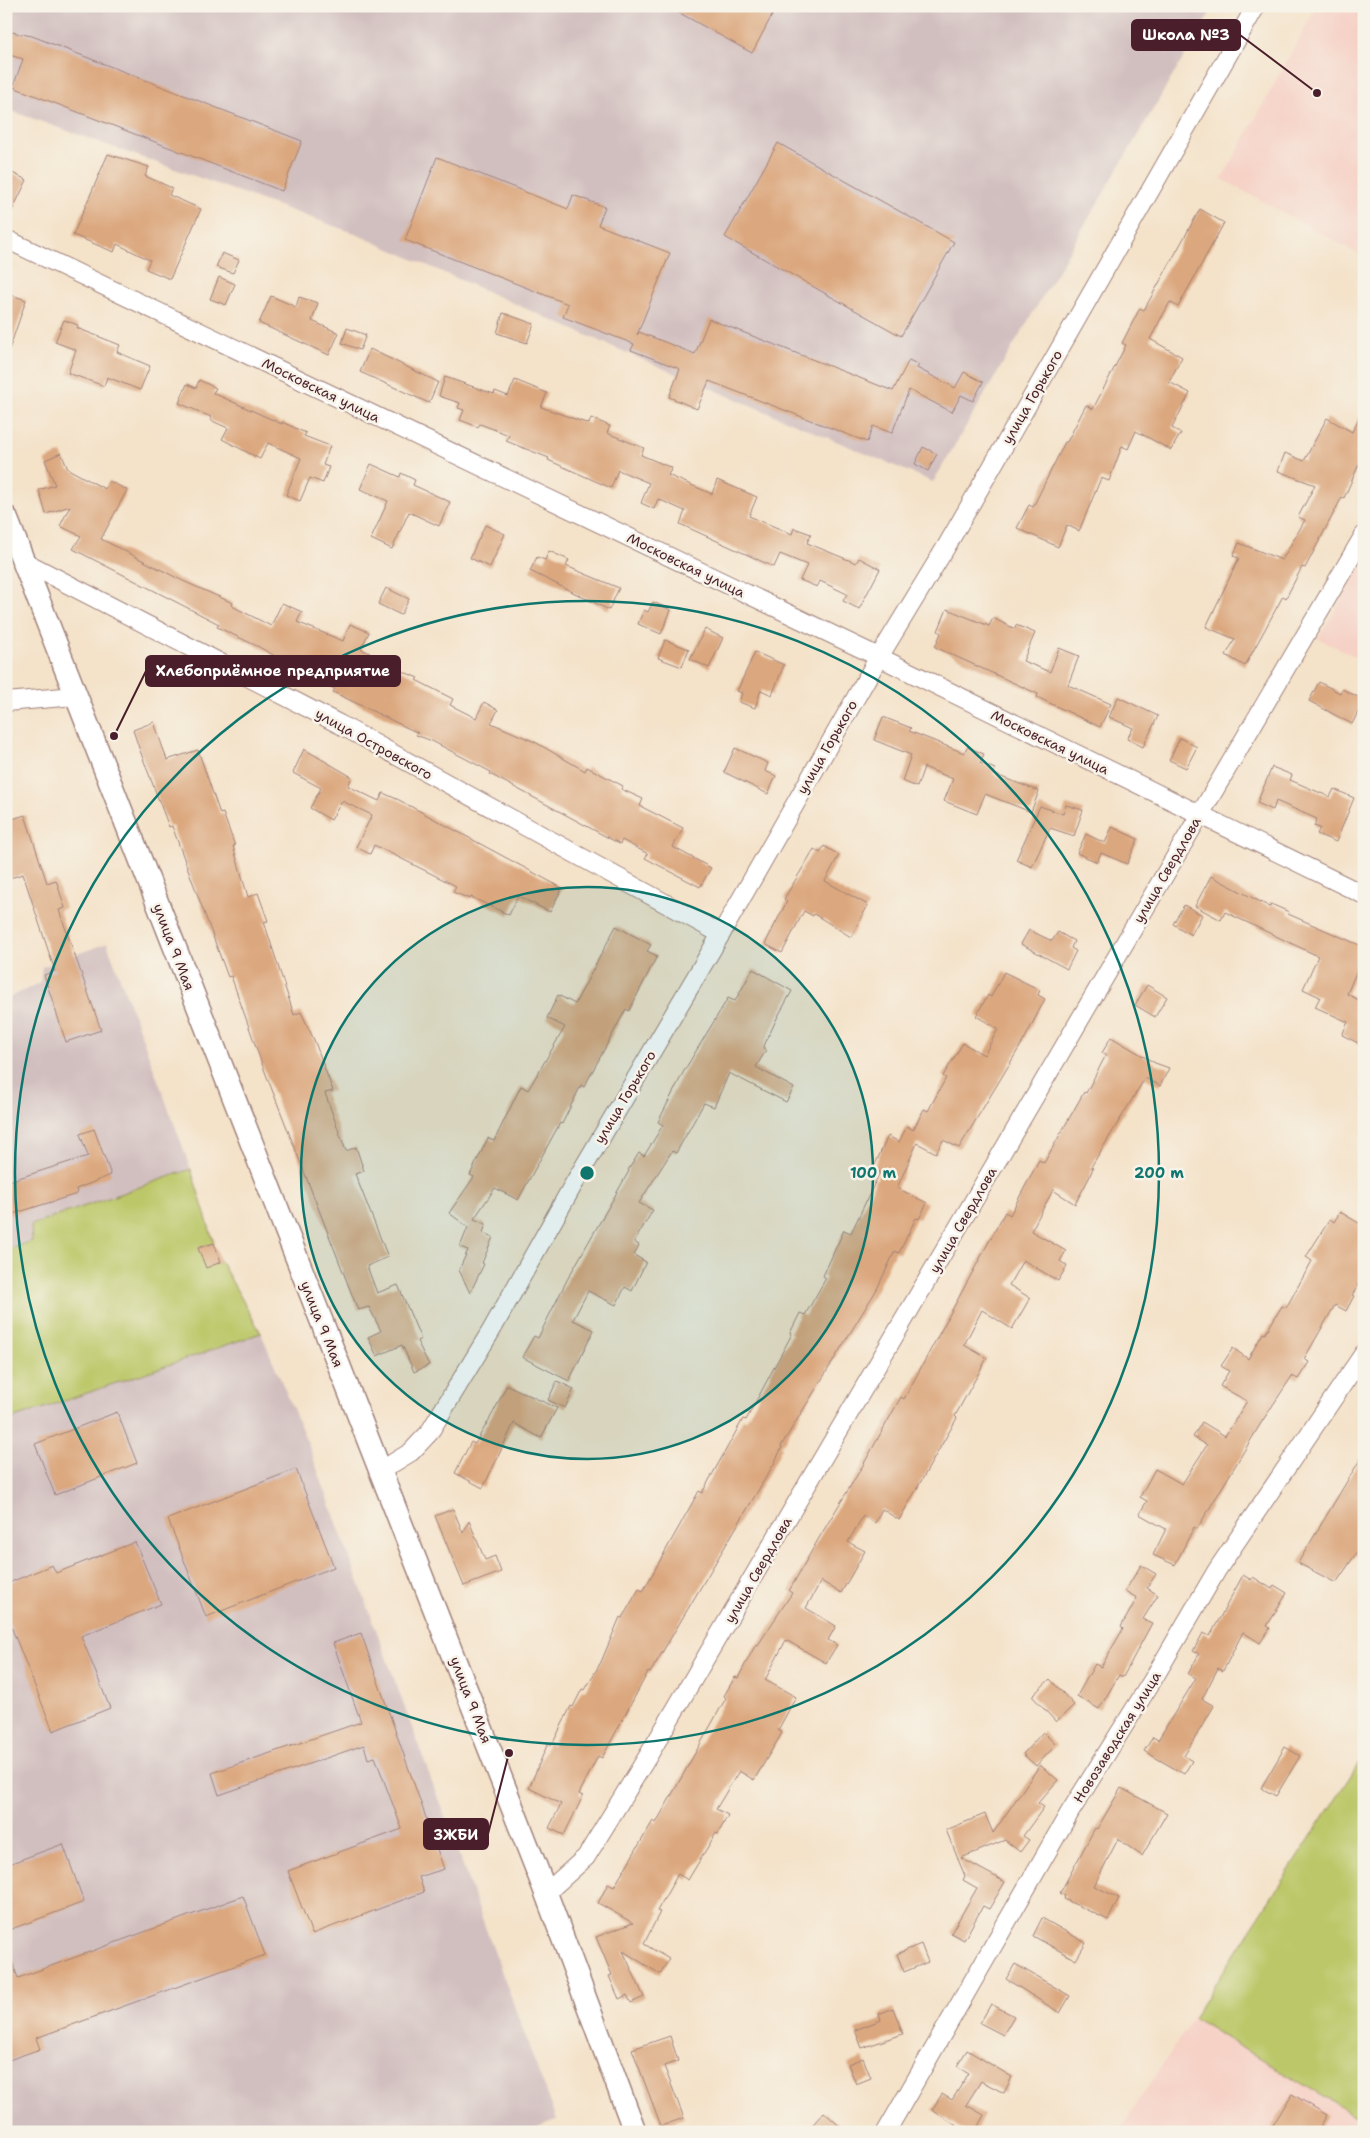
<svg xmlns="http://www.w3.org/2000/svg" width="1370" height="2138" font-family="'Shantell Sans',sans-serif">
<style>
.built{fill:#f6d1c6}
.industrial{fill:#d1bfbf}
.green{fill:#bbc768;stroke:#82734a}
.building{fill:#dba77e}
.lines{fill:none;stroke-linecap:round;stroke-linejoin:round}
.minor-casing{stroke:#9f807a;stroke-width:20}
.tertiary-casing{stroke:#9f807a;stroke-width:25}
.minor{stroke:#fff;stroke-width:18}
.tertiary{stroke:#fff;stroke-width:22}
.ring{fill:none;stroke:#0f766e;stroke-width:2.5}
.labels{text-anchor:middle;stroke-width:5;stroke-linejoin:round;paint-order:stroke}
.street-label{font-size:14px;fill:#4a1f2b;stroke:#f7f3e8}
.centre{fill:#0f766e;stroke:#f7f3e8;stroke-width:2.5}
.ring-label{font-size:15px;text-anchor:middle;font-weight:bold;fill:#0f766e;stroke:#f7f3e8;stroke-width:5;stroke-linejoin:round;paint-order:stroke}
.leader{fill:none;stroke:#4a1f2b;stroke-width:2}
.callout-dot{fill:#4a1f2b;stroke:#f7f3e8;stroke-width:2}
.callout{fill:#4a1f2b;stroke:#4a1f2b;stroke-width:2}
.callout-label{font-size:15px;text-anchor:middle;font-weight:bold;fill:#fff}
</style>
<rect width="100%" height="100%" fill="#f7f3e8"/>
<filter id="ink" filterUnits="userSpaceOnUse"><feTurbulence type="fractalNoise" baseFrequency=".02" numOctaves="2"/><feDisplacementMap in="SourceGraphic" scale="10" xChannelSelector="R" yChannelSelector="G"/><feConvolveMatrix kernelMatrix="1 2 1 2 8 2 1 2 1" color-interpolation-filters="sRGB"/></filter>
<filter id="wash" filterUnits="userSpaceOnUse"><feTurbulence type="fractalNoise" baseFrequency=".0096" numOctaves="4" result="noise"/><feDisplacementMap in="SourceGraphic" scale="20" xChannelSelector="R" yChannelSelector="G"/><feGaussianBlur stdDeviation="1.12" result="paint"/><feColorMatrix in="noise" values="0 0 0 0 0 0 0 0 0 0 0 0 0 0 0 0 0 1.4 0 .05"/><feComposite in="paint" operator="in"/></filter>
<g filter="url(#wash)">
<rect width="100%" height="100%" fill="#f4e2c9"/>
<g class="built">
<path d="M1317,6H1364V257L1222,179Z"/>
<path d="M1364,562V661L1318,638Z"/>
<path d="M1193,2018L1364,2121V2132H1118Z"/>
</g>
<g class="industrial">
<path d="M6,6H1214L933,482L634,356L351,232L6,109Z"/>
<path d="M107,943L191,1169L31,1225L32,1241L6,1250V999L40,983L42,967Z"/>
<path d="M261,1333L308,1444L556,2120L523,2132H6V1421Z"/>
</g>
<g class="green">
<path d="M191,1169L214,1243L199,1248L206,1267L221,1262L261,1333L6,1421V1250L32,1241L31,1225Z"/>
<path d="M1364,1755V2121L1193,2018Z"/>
</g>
<g id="blocks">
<g class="building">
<path d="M667,6H777L752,53Z"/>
<path d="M6,31L32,36L302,141L282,191L13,87L23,59L6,54Z"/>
<path d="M778,143L954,242L901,336L725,237Z"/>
<path d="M108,154L149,167L145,176L172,188L169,195L201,209L170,279L146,269L150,260L117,244L114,252L73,235Z"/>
<path d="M437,157L568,209L573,195L605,207L598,225L670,253L637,335L639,332L695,354L709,319L893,391L909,360L919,365L917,368L955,388L964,372L983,382L973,401L961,395L952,412L909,390L892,433L873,426L867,442L709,381L697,409L669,397L680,369L631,350L634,344L563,317L568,304L405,240Z"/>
<path d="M6,170L27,180L6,223Z"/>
<path d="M1200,209L1224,223L1178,307L1170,302L1150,339L1182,357L1169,382L1190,393L1172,428L1181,433L1171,450L1136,431L1128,449L1122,446L1109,481L1101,478L1079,531L1067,525L1058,547L1017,528L1029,505L1033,507L1065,442H1067L1086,405L1093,409L1126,345L1122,343L1140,308L1144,310Z"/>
<path d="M222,253L239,260L233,273L216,267Z"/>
<path d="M219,277L235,284L226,305L210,299Z"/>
<path d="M6,293L26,300L9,350H6Z"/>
<path d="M271,296L296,307L299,297L318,303L312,321L339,333L329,355L259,323Z"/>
<path d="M503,313L534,324L527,343L497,333Z"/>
<path d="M64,320L78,325L77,328L120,345L117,352L150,366L140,390L107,377L104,386L68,373L76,350L55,342Z"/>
<path d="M347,328L366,335L360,350L342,343Z"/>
<path d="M370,349L438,382L429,403L360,372Z"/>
<path d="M445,377L494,394L495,391L508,396L515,380L547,393L541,407L589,424L591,418L610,426L607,433L644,448L641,455L672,468L668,475L712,494L717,480L757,497L749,516L792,534L794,528L811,534L807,543L856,563L859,558L880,569L859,609L843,601L847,594L820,581L817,587L800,580L807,565L780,554L774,567L680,524L685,511L658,499L654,509L641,503L649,483L618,470L611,488L548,460L549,458L506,441L509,435L480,424L478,427L460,420L464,410L458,408L460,403L439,396Z"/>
<path d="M199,380L216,388L213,393L282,424V422L306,433L304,436L330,446L323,465L329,467L323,483L310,478L300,501L286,495L301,458L268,443L260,459L222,439L228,428L210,420L211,417L179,403L187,384L196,388Z"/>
<path d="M1364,408V453L1344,498L1342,497L1305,568L1302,567L1286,598L1283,596L1245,666L1226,655L1235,639L1206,627L1239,558L1233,556L1239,543L1282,560L1305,520L1298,517L1315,485L1278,471L1285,453L1304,461L1327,418L1352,432Z"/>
<path d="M923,447L937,454L928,471L915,464Z"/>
<path d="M61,453L68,469L105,489L109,481L127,490L101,539L183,581L233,603L232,606L271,626L282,603L302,612L297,622L343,641L350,624L369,632L361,649L379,657L377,660L418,678L416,680L453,699L450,705L476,718L484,702L498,710L491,723L535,742L585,771L587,767L623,786L621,789L643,799L640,806L683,828L673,847L711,868L700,887L645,858L648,854L622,840L620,844L605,836L490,774L491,772L432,741L416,735L418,733L333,692L335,689L303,674V672L259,647L217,627L219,624L73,549L81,536L60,526L70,506L46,514L39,490L55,485L45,460Z"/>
<path d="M371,464L400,477L401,473L415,480L413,485L450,502L439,526L409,512L392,549L371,539L388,501L360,489Z"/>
<path d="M485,525L505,534L490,567L470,558Z"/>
<path d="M549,551L569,560L566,566L619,588L609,610L530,571L537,557L545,560Z"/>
<path d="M386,588L409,599L401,615L378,604Z"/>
<path d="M653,602L671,610L661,634L638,624L644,610L648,612Z"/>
<path d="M947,609L989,626L993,618L1015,629L1016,625L1035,633L1023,661L1050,672L1059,648L1079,656L1068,685L1111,704L1100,727L1037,697L1038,694L935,647L941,633L938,631Z"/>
<path d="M705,629L723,638L709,668L690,659Z"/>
<path d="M665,640L689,649L682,667L658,658Z"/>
<path d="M755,652L784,665L772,695L761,690L755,708L739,702L742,693L737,691Z"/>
<path d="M1319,682L1340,693L1342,689L1364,700L1352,724L1309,701Z"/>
<path d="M1118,697L1158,716L1143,747L1127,739L1133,728L1109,717Z"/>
<path d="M883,717L911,728L909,731L964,753L967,747L984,754L980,763L995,769L993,774L1039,791L1031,812L985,794L977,814L944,801L953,779L924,767L917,787L902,781L911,755L874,740Z"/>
<path d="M154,722L167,760L198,750L220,814L223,813L235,846H233L248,897L258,893L268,921L264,922L294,1015L301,1012L315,1042L333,1091L325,1093L346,1151L356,1147L364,1171L355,1174L388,1257L367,1266L377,1293L398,1285L421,1339L417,1341L429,1365L414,1372L402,1345L377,1356L368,1337L381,1331L369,1307L358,1310L262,1064L231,976L228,977L172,826L169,827L139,748L133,730Z"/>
<path d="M1180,738L1197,747L1186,768L1169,760Z"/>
<path d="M735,748L768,763L765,771L776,776L768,794L724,772Z"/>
<path d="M304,749L352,777L348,786L379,801L383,793L399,800L562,888L550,912L518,896L509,915L471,897L470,899L453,892L456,886L374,845L370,854L356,847L372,815L342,801L331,820L310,808L321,788L293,773Z"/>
<path d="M1272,767L1292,775L1290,780L1330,797L1334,789L1354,798L1336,842L1317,834L1320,828L1314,826L1317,819L1276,801L1273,810L1257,803Z"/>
<path d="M1066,805L1083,810L1074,836L1050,828L1032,867L1016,860L1040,806L1063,814Z"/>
<path d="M25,815L47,883L56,880L65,908L59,910L101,1030L66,1042L44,975L55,971L23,874L10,878L6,867V821Z"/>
<path d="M1112,827L1138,839L1127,864L1101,853L1097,862L1077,853L1086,834L1105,843Z"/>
<path d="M824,846L839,855L825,881L868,905L851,937L814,914L813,916L804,911L782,953L765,944L787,901L784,899L814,849L820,853Z"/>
<path d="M1211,876L1270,907L1271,904L1289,912L1288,914L1364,947V953L1347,994L1359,1000L1364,991V1046L1342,1035L1348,1022L1315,1007L1320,997L1303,989L1318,956L1225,912L1221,920L1195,906Z"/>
<path d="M1184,905L1202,915L1191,935L1173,924Z"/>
<path d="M616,926L651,945L647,951L657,956L629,1011L626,1009L584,1087L581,1085L562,1124L560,1123L518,1200L495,1188L474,1219L486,1224L483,1233L493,1237L482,1263L484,1264L470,1293L459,1270L468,1250L460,1247L468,1227L449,1213L474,1177L470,1175L488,1138L494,1141L521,1086L528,1090L565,1027L547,1018L558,995L575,1004Z"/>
<path d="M1029,930L1052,941L1058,932L1074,941L1071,948L1076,951L1067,969L1021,944Z"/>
<path d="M753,969L792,991L777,1018L763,1048L766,1050L756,1067L794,1088L786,1102L729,1073L714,1107L704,1103L676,1153L672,1151L639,1203L653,1210L634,1242L639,1245L634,1255L646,1262L632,1291L625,1287L616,1305L588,1291L573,1320L594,1330L569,1381L522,1357L534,1336L538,1338L567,1280L629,1171L628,1170L639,1153L644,1156L663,1125L658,1122L684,1071L728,998L735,1001Z"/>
<path d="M1004,972L1040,990L1038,995L1045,999L1024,1040L959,1148L943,1140L936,1153L917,1143L897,1188L927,1203L919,1219L916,1218L899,1253L895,1251L877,1289L781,1446L782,1447L775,1462L650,1673L648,1672L602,1758L598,1756L579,1794L583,1796L564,1835L549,1828L561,1804L529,1788L548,1743L552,1745L571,1706L573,1707L582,1689L585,1690L601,1662L620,1617L622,1618L639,1589L643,1591L699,1491L702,1493L743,1419L746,1420L792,1334L790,1333L800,1313L805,1315L826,1278L823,1276L844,1230L851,1233L880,1172L873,1169L888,1136L899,1142L907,1126L913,1130L924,1109L928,1111L946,1078L943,1076L963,1043L984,1055L998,1029L976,1016L988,995L991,997Z"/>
<path d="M1147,985L1167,997L1155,1017L1135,1005Z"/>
<path d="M1111,1037L1155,1063L1169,1068L1160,1086L1145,1078L1091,1167L1093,1168L1089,1178L1075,1204L1053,1190L1031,1231L1066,1251L1060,1261L1067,1266L1058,1281L1023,1260L1009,1285L1030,1298L1012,1329L982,1310L964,1345L987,1358L955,1416L957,1418L899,1520L882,1509L875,1523L863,1516L848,1542L865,1551L841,1593L821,1581L806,1608L836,1626L828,1640L837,1645L826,1663L786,1640L765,1680L796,1697L778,1730L782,1733L754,1780L739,1771L716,1809L728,1815L718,1834L716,1833L688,1880L678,1874L657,1911L660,1912L644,1944L669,1959L660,1974L623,1951L644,1997L631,2003L627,1995L619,1999L609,1976L612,1975L596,1937L633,1923L598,1903L608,1884L614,1887L653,1821L656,1823L726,1698L724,1696L735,1677L738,1678L756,1644L758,1645L792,1593L789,1591L819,1538L862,1467L901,1397L904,1399L1005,1212L1010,1215L1039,1160L1044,1163L1084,1092L1086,1093L1106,1055L1102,1053Z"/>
<path d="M94,1129L111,1175L76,1189L77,1194L6,1216V1182L88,1156L80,1134Z"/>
<path d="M1340,1212L1364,1226V1277L1352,1295L1354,1296L1346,1311L1335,1305L1304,1359L1309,1362L1298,1379L1292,1376L1261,1423L1197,1529L1194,1527L1175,1565L1153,1555L1166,1529L1139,1514L1147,1501L1140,1497L1155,1469L1182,1484L1207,1445L1193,1437L1202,1422L1225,1436L1247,1401L1220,1386L1229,1371L1221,1366L1233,1348L1248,1359L1263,1333L1265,1334L1282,1306L1286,1308L1312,1261L1306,1257L1330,1219L1334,1222Z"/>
<path d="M214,1243L221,1262L206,1268L198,1248Z"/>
<path d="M557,1381L574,1389L565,1408L548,1400Z"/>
<path d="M507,1385L557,1408L541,1438L514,1423L483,1488L455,1473L471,1442L475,1444L493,1413Z"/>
<path d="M117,1412L137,1463L55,1495L35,1444Z"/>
<path d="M1364,1453V1542L1336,1583L1298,1563Z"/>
<path d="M296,1469L334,1567L206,1617L168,1519Z"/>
<path d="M453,1509L463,1533L469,1521L485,1560L495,1556L501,1572L464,1586L435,1516Z"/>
<path d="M135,1542L161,1604L81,1636L110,1708L53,1731L6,1614V1584L52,1565L56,1573Z"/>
<path d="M1141,1565L1156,1574L1147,1588L1158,1595L1143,1619L1152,1623L1123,1677L1119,1675L1099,1709L1077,1696L1095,1664L1101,1667L1123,1629L1121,1627L1137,1598L1125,1591Z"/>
<path d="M1243,1575L1251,1580L1253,1577L1272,1589L1274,1585L1287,1593L1267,1626L1270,1628L1260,1643L1243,1632L1223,1671L1218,1668L1202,1699L1214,1706L1184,1756L1192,1761L1184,1774L1144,1751L1153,1737L1158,1740L1196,1678L1188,1674L1199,1654L1193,1651L1203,1633L1210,1636Z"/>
<path d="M361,1633L444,1869L419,1877L424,1892L312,1934L288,1871L402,1829L375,1757L368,1759L364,1745L219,1795L212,1773L361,1722L333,1643Z"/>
<path d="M1050,1679L1074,1705L1056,1722L1032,1696Z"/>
<path d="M1043,1732L1056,1745L1036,1766L1023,1754Z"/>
<path d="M1285,1747L1300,1756L1276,1796L1261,1788Z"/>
<path d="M1040,1765L1058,1780L1038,1803L1044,1807L1023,1836L1029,1840L1020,1852L1005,1840L961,1858L1005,1882L989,1909L983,1906L964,1940L951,1933L977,1888L963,1880L965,1876L946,1830L985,1814L993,1833Z"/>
<path d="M1121,1788L1167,1813L1142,1856L1118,1839L1094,1886L1119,1898L1108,1920L1064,1899L1065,1896L1060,1893L1095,1828L1097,1829Z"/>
<path d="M63,1844L84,1902L6,1931V1865Z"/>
<path d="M243,1896L265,1955L36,2038L40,2049L6,2061V1951H8L18,1978Z"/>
<path d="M1042,1918L1086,1943L1076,1960L1033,1936Z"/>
<path d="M921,1944L928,1962L904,1972L897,1954Z"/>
<path d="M1015,1964L1070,1996L1060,2013L1006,1979Z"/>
<path d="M991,2004L1014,2016L1003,2035L980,2023Z"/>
<path d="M893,2008L903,2034L862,2048L855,2030L881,2020L879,2014Z"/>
<path d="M670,2036L678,2061L664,2066L684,2118L661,2126L632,2049Z"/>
<path d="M967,2050L1012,2077L1004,2093L981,2081L966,2105L984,2115L975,2132H966L932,2110L942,2094L952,2100L969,2073L957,2066Z"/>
<path d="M863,2058L871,2078L856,2084L848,2064Z"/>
<path d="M1292,2094L1327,2115L1317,2132H1269Z"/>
<path d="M824,2112L846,2132H806Z"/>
</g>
</g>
</g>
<g filter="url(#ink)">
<use href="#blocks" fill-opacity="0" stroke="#9f807a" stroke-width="1"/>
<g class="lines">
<defs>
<g id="minor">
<path d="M6,239L879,657L1364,895"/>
<path d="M23,561L339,724L721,934"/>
<path d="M6,702L75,696"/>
<path d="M380,1471L411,1452L429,1433L491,1331L572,1187L721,934L879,657L946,547L1256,6"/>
<path d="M546,1893L586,1857L648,1756L1364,535"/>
<path d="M886,2132L1070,1812L1152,1681L1217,1570L1364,1353"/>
</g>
<path id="tertiary" d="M6,517L546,1893L635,2132"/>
</defs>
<use href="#minor" class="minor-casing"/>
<use href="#tertiary" class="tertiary-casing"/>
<use href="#minor" class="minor"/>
<use href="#tertiary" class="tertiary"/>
</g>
</g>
<circle cx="587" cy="1173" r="286" fill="#0f766e" fill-opacity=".12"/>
<g class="ring">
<circle cx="587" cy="1173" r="286"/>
<circle cx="587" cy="1173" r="572"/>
</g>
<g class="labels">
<g class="street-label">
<text transform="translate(321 390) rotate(26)" y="5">Московская улица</text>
<text transform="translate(1032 397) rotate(-60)" y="5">улица Горького</text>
<text transform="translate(686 565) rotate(26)" y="5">Московская улица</text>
<text transform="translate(1050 742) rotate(26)" y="5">Московская улица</text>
<text transform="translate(374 744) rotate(29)" y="5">улица Островского</text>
<text transform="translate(827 747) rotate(-60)" y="5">улица Горького</text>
<text transform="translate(1167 870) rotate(-60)" y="5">улица Свердлова</text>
<text transform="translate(174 947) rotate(69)" y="5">улица 9 Мая</text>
<text transform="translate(625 1097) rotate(-59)" y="5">улица Горького</text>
<text transform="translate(963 1220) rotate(-60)" y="5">улица Свердлова</text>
<text transform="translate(322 1324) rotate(68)" y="5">улица 9 Мая</text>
<text transform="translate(758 1570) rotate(-60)" y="5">улица Свердлова</text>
<text transform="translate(471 1700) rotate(69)" y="5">улица 9 Мая</text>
<text transform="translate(1117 1737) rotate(-58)" y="5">Новозаводская улица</text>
</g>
</g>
<circle cx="587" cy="1173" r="8" class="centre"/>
<g class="ring-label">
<text x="873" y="1178">100 m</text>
<text x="1159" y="1178">200 m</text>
</g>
<path class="leader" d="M1317 93L1240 35M114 736L146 671M509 1753L488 1834"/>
<g class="callout-dot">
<circle cx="1317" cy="93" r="5"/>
<circle cx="114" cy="736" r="5"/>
<circle cx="509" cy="1753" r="5"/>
</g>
<g class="callout">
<rect x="1132" y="20" width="108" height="30" rx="5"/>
<rect x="146" y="656" width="254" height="30" rx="5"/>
<rect x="424" y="1819" width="64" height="30" rx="5"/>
</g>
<g class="callout-label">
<text x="1186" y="40">Школа №3</text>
<text x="273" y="676">Хлебоприёмное предприятие</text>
<text x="456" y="1840">ЗЖБИ</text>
</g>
<rect width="1370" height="2138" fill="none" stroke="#f7f3e8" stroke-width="25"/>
</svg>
